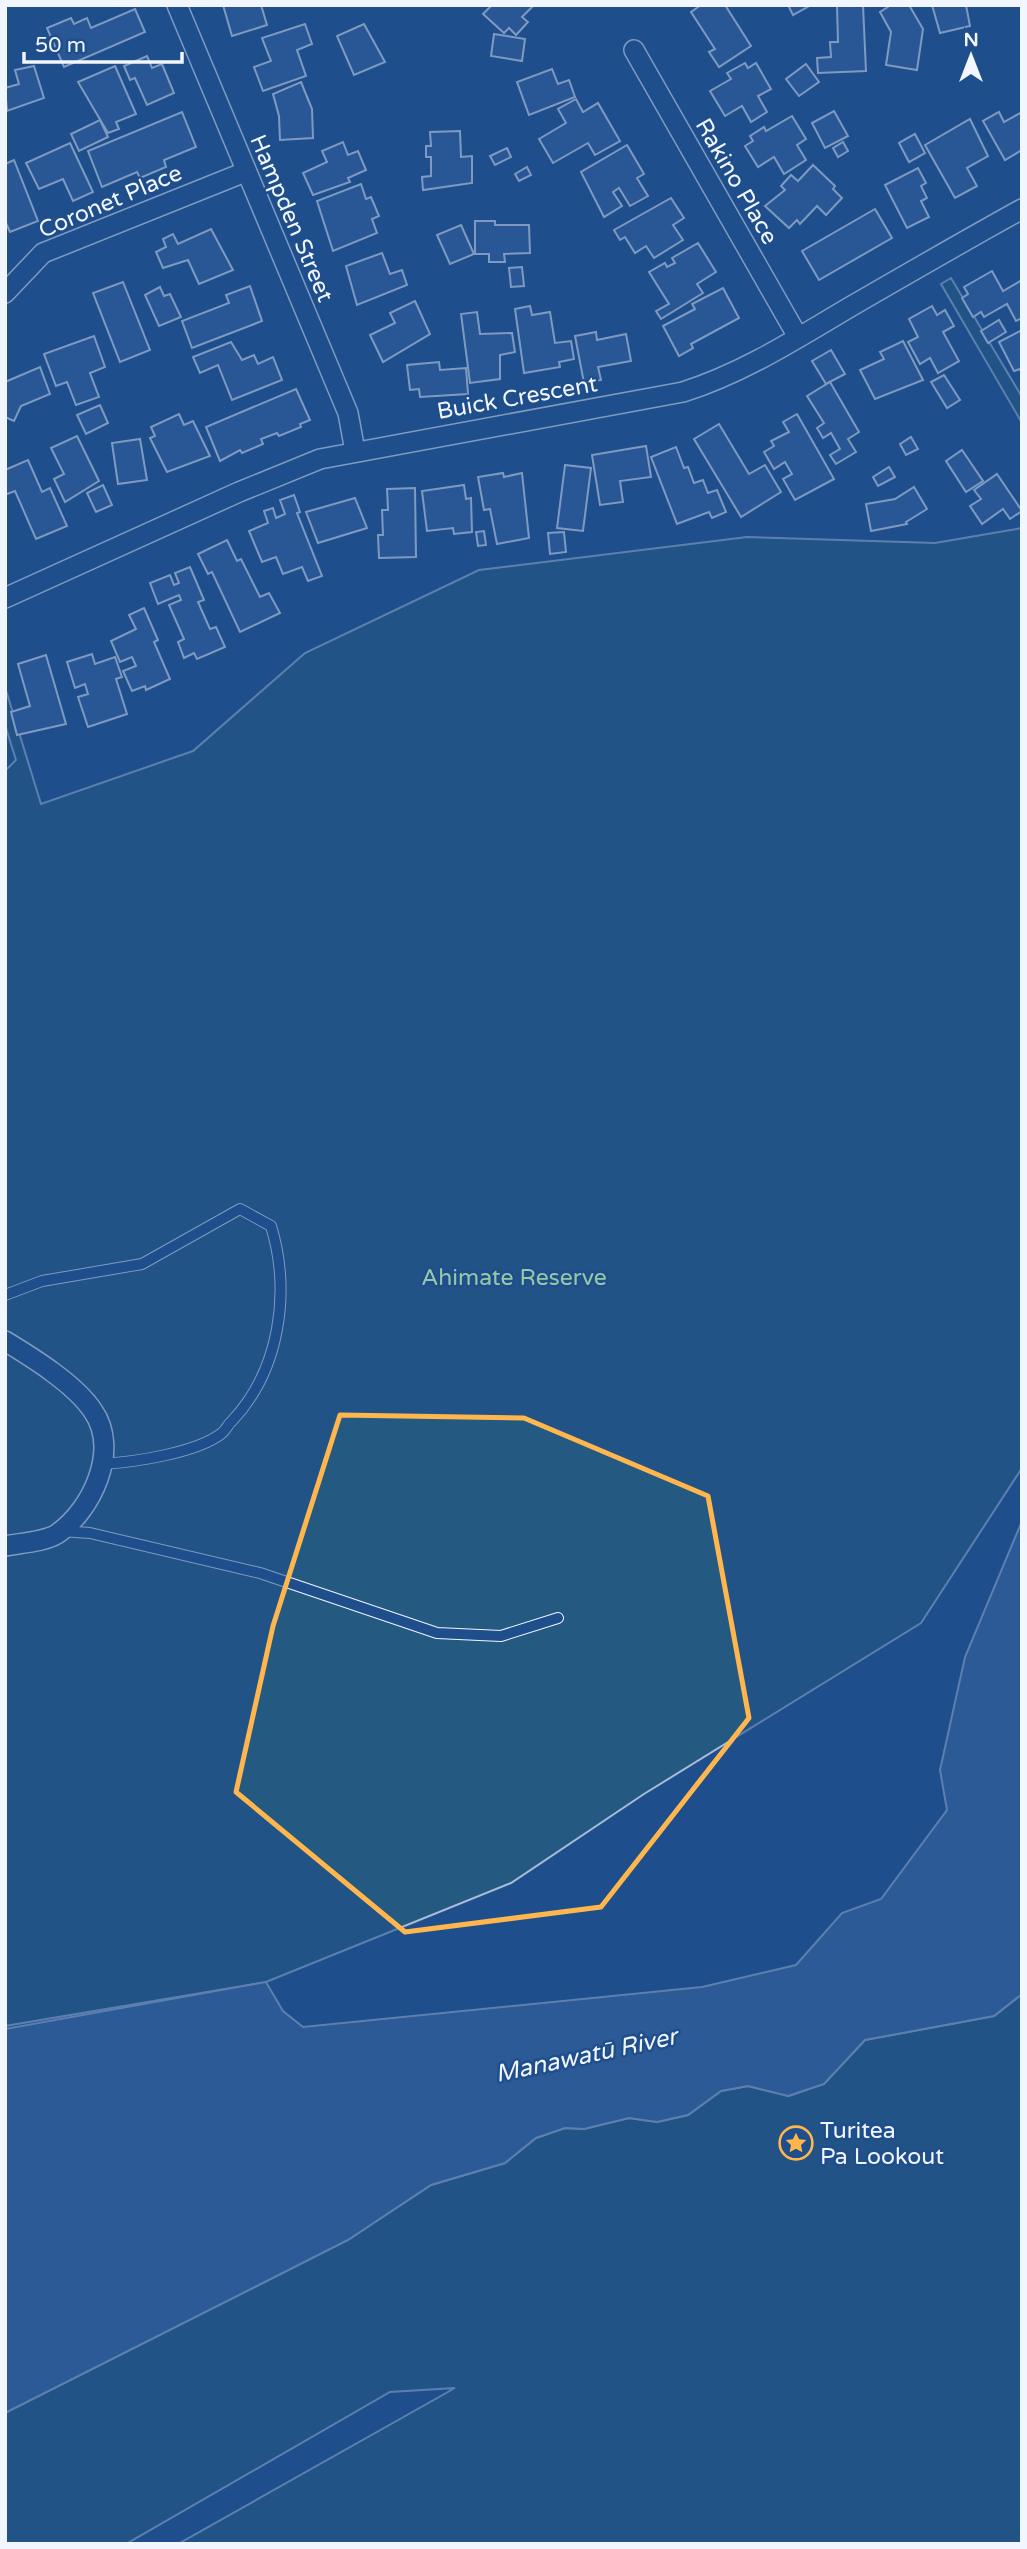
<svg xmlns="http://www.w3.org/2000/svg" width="1027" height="2549" font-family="'Varela Round',sans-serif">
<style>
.green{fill:#245a82;stroke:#a8bbd7;stroke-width:2}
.water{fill:#3b69a3;stroke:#a8bbd7;stroke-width:2}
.building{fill:#3563a3;stroke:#f2f6ff;stroke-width:2}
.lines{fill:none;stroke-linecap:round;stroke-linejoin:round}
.lane-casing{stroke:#f2f6ff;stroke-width:12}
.street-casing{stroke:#f2f6ff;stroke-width:22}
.lane{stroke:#1f4e8c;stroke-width:10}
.street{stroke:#1f4e8c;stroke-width:19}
.marked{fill:none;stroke:#ffb74d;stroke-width:5;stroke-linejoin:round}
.labels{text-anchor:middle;stroke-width:5;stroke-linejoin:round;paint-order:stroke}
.street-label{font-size:23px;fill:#f2f6ff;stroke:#1f4e8c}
.park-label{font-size:23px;fill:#97c8a6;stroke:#1f4e8c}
.poi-label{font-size:23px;fill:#f2f6ff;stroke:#1f4e8c;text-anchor:start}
.water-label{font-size:24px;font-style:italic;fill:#f2f6ff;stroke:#1f4e8c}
</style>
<rect width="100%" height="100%" fill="#1f4e8c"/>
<g class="green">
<path d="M951,278L1022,397V423L941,284Z"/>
<path d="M1022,528V1468L921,1623L644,1794L511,1883L266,1982L5,2026V771L16,760L5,725V687L41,804L193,751L305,653L479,570L747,537L935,543Z"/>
<path d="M1022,1994V2544H178L455,2388L390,2392L126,2544H5V2413L348,2240L431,2185L505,2163L536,2138L565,2128L584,2129L629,2118L657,2122L688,2115L721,2091L748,2086L789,2096L824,2084L865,2040L994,2016Z"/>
</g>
<path class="water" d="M1022,1521V1994L994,2016L865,2040L824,2084L788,2096L748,2086L721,2091L688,2115L657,2122L629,2118L584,2129L565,2128L536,2138L505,2163L431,2185L348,2240L5,2413V2029L266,1982L283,2011L303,2027L702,1987L796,1965L842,1913L881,1899L947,1810L940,1770L965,1657Z"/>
<g class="building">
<path d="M223,5H261L267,25L232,36Z"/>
<path d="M492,5H534L522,17L528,22L516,35L509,28L504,33L483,14Z"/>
<path d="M701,5H725L751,46L719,67L709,52L715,49L691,12Z"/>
<path d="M788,5H811L793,15Z"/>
<path d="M837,5H863L866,71L818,73L817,58L831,57L830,42H838Z"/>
<path d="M891,5H909L923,29L917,70L886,65L891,32L880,12Z"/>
<path d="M932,5H966L970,26L940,33Z"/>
<path d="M135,9L145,32L64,67L47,28L71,18L74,24L87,18L91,28Z"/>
<path d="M305,24L312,44L297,50L306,76L263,91L254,67L271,61L262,38Z"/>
<path d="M364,24L385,62L354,75L337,36Z"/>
<path d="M494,34L525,39L522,61L491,56Z"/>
<path d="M147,56L152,68L162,64L174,93L147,105L135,78L130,80L124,66Z"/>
<path d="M745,63L748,68L756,63L771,89L758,96L767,112L751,122L742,106L725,116L710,91L731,79L727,73Z"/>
<path d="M806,64L819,82L799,96L786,79Z"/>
<path d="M34,66L44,98L7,111L5,88L19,84L15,70Z"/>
<path d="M115,66L136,114L116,122L119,129L108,133L78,82Z"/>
<path d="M552,69L558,84L569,80L575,97L529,115L517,82Z"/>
<path d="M301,82L312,109L313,138L280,140L279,116L273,94Z"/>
<path d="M576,99L583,112L598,103L620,141L595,155L588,143L553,163L539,139L566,123L558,109Z"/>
<path d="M834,111L848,136L825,148L812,123Z"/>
<path d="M182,112L196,147L164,160L166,167L140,178L137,172L102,187L88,151Z"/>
<path d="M999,112L1004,122L1022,112V150L1005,160L983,121Z"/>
<path d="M792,116L806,139L797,145L806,160L784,174L774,157L758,167L745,146L753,141L750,136L764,127L766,131Z"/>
<path d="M970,119L988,156L967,168L977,186L955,198L925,145Z"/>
<path d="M100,120L108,137L79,151L71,134Z"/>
<path d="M460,131L461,157L472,156V183L423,190L422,177L431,176V157H426V146H431L430,132Z"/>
<path d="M915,134L925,153L909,162L899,143Z"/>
<path d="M343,142L348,155L358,151L366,170L348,178L350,182L313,195L303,173L327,162L322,151Z"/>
<path d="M843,142L848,151L838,157L833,148Z"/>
<path d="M70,143L93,192L73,201L63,179L39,189L26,163Z"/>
<path d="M627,145L644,174L637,178L648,196L630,206L619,188L613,192L622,206L604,217L581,172Z"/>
<path d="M507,148L511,157L495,165L490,156Z"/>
<path d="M14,160L38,221L10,232L5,221V164Z"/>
<path d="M813,165L835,186L833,189L842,198L826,215L817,206L800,224L797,220L789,228L765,206L785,190L781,186L791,175L798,181Z"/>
<path d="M527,167L531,175L519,181L515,174Z"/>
<path d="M918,168L926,183L921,186L927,198L921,201L929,217L907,228L885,185Z"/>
<path d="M361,184L366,199L371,197L379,216L372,219L377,233L333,251L317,201Z"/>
<path d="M671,198L684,218L673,225L683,240L654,258L646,246L635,253L625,237L620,240L614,230Z"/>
<path d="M875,209L892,238L819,280L802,251Z"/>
<path d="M475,221H495V225H529L530,253L504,254L505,262H489V254H475Z"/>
<path d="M461,225L474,254L450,264L437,235Z"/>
<path d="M211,229L233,270L199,284L188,260L163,268L156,252L166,247L163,239L173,234L178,244Z"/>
<path d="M698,243L716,272L697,284L703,293L661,319L656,311L669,304L649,272L665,263L667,267L675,263L672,258Z"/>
<path d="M382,253L390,274L402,270L407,285L357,305L346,266Z"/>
<path d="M522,267L524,286L511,287L509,268Z"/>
<path d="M992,271L1003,291L1022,280V318L1016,321L1007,304L984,317L981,312L973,317L962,298L968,294L964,287Z"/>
<path d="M123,282L150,350L120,362L93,293Z"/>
<path d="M250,286L262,321L192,348L182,321L229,303L226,295Z"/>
<path d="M160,287L164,296L170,294L181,317L159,326L145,295Z"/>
<path d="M723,288L739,318L691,344L693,348L679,356L663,326L695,309L692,304Z"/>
<path d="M415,301L430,334L383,362L370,335L395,323L390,313Z"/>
<path d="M530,306L532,315L550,312L555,343L571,341L574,359L559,362L560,367L524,373L515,309Z"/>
<path d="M932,306L937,315L945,310L954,326L943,332L959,361L938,373L930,358L920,364L908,342L918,337L909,319Z"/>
<path d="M477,312L480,334L512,333L515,352L500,355V379L470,383L461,314Z"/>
<path d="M999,320L1006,332L988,343L981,331Z"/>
<path d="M1022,330V373L1020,369L1014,371L999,342Z"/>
<path d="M596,332L597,340L626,334L631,361L598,367L601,380L584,383L575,336Z"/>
<path d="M94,336L105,367L90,373L99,397L76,405L67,382L56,386L44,354Z"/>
<path d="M903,341L923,380L875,399L860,370L884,359L880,352Z"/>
<path d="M231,342L242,360L254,355L258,364L273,357L282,380L232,400L218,365L200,373L193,357Z"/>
<path d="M831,350L845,374L826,384L812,361Z"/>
<path d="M439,362L440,370L466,368L468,394L420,397L419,389L410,390L407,365Z"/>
<path d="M40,367L50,394L21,406L14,421L5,417V382Z"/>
<path d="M944,375L960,400L947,408L931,382Z"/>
<path d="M830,382L859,432L848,439L856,452L836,464L830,455L840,449L831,433L823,438L817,428L824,423L807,396Z"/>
<path d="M296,389L310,420L300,424L301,427L279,436L277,433L261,439L263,444L242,453L240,450L220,461L206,427Z"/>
<path d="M100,405L108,423L86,434L77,415Z"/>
<path d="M179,414L184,425L193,421L210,456L167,472L150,438L155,436L151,427Z"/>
<path d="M797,414L834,479L795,500L783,479L792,474L785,462L774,469L764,452L774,446L771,441L789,432L783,422Z"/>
<path d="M719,424L749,474L765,465L781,492L741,517L694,439Z"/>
<path d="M77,436L99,481L65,502L54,479L64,474L51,448Z"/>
<path d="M911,437L918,449L906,455L900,444Z"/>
<path d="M140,439L147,480L118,484L112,443Z"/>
<path d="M646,446L651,477L620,481L623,502L600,505L592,455Z"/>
<path d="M676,447L684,468L688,467L694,483L703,480L708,493L717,490L726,512L712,518L709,512L677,524L651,457Z"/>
<path d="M962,450L983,481L966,492L946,461Z"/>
<path d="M28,460L42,492L50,488L67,526L36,539L15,491L7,494L5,491V470Z"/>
<path d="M565,465L591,468L583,531L557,528Z"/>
<path d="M889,467L895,477L878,486L873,477Z"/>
<path d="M503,473L504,477L522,473L529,538L497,544L490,509L484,510L478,477Z"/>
<path d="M997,474L1022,511L1010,519L1003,509L982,524L970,506L981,499L974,490Z"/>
<path d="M103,485L112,505L96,512L87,493Z"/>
<path d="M464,485L466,499L471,498L472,532L454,534L453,528L427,531L422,491Z"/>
<path d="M914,487L927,509L906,522L907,524L871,531L866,504L895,499Z"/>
<path d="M415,488L416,557L379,558L378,535H383L382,510H388L387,489Z"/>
<path d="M294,495L300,512L297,513L322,576L308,581L302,567L283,574L276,557L262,562L249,531L268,523L264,511L273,508L276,518L285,514L280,500Z"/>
<path d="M355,498L367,528L318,543L306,512Z"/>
<path d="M484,531L486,545L478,546L476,532Z"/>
<path d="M564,532L566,552L550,554L548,533Z"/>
<path d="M227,540L237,561L241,559L260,597L269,593L280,613L240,632L212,572L208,574L198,554Z"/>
<path d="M190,567L204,600L198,602L210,629L216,627L225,647L197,659L194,653L184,658L178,642L184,639L169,605L181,600L179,595L158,604L150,583L170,575L174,585L179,583L175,573Z"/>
<path d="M144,608L158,640L154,642L170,679L146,690L145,686L132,691L123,671L136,666L132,657L120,662L111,641L136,629L129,615Z"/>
<path d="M92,654L95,664L115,657L122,677L116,679L127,714L88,727L78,697L88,694L85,684L75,688L67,662Z"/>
<path d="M46,655L66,724L17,735L11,712L30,706L18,664Z"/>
</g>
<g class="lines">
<defs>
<g id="lane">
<path d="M5,1295L42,1281L142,1264L240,1209L271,1226C291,1292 280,1370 232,1421C228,1424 226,1430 222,1433C197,1453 134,1462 103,1464"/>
<path d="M61,1531L90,1533L260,1573L437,1633L501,1636L558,1618"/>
</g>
<g id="street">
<path d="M177,5L348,413L355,451"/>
<path d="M634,50L798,337"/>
<path d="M5,293L43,253L245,172"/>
<path d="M5,598L239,492L320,459L683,392C743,373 796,339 850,307C907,274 964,241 1022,209"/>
<path d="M5,1341C33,1358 75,1384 93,1411C120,1450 92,1510 57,1534C44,1542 20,1543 5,1546"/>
</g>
</defs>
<use href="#lane" class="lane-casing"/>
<use href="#street" class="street-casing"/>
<use href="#lane" class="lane"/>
<use href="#street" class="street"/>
</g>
<path d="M0 0H1027V2549H0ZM340,1415L524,1418L708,1496L749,1718L601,1907L405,1932L236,1792L273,1626Z" fill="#1f4e8c" fill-opacity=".55" fill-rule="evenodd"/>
<path class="marked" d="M340,1415L524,1418L708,1496L749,1718L601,1907L405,1932L236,1792L273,1626Z"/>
<defs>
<symbol id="sight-ring" viewBox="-11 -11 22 22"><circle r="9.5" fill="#1f4e8c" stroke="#ffb74d" stroke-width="1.5"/><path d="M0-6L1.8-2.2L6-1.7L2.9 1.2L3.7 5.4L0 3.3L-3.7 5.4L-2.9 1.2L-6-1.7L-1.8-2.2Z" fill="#ffb74d"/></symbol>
</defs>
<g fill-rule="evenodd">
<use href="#sight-ring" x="777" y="2124" width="38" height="38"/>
</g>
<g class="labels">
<g class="street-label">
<text transform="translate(737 181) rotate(60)" y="8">Rakino Place</text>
<text transform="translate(110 201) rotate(-23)" y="8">Coronet Place</text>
<text transform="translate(292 218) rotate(67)" y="8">Hampden Street</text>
<text transform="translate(517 397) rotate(-10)" y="8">Buick Crescent</text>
</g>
<g class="park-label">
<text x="514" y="1285">Ahimate Reserve</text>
</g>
<g class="poi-label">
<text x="820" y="2138">Turitea<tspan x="820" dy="26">Pa Lookout</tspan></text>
</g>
<g class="water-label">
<text transform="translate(586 2055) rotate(-12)" y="8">Manawatū River</text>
</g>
</g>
<rect width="1027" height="2549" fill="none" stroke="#f2f6ff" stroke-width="14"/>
<g transform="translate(971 56)" stroke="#1f4e8c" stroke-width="5" paint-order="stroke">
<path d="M0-5L12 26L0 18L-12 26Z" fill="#f2f6ff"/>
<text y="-10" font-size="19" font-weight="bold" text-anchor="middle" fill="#f2f6ff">N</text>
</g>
<path d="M24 52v10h158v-10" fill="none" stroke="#f2f6ff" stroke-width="3.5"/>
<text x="35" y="52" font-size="21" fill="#f2f6ff" stroke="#1f4e8c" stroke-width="5" paint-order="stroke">50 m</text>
</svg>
